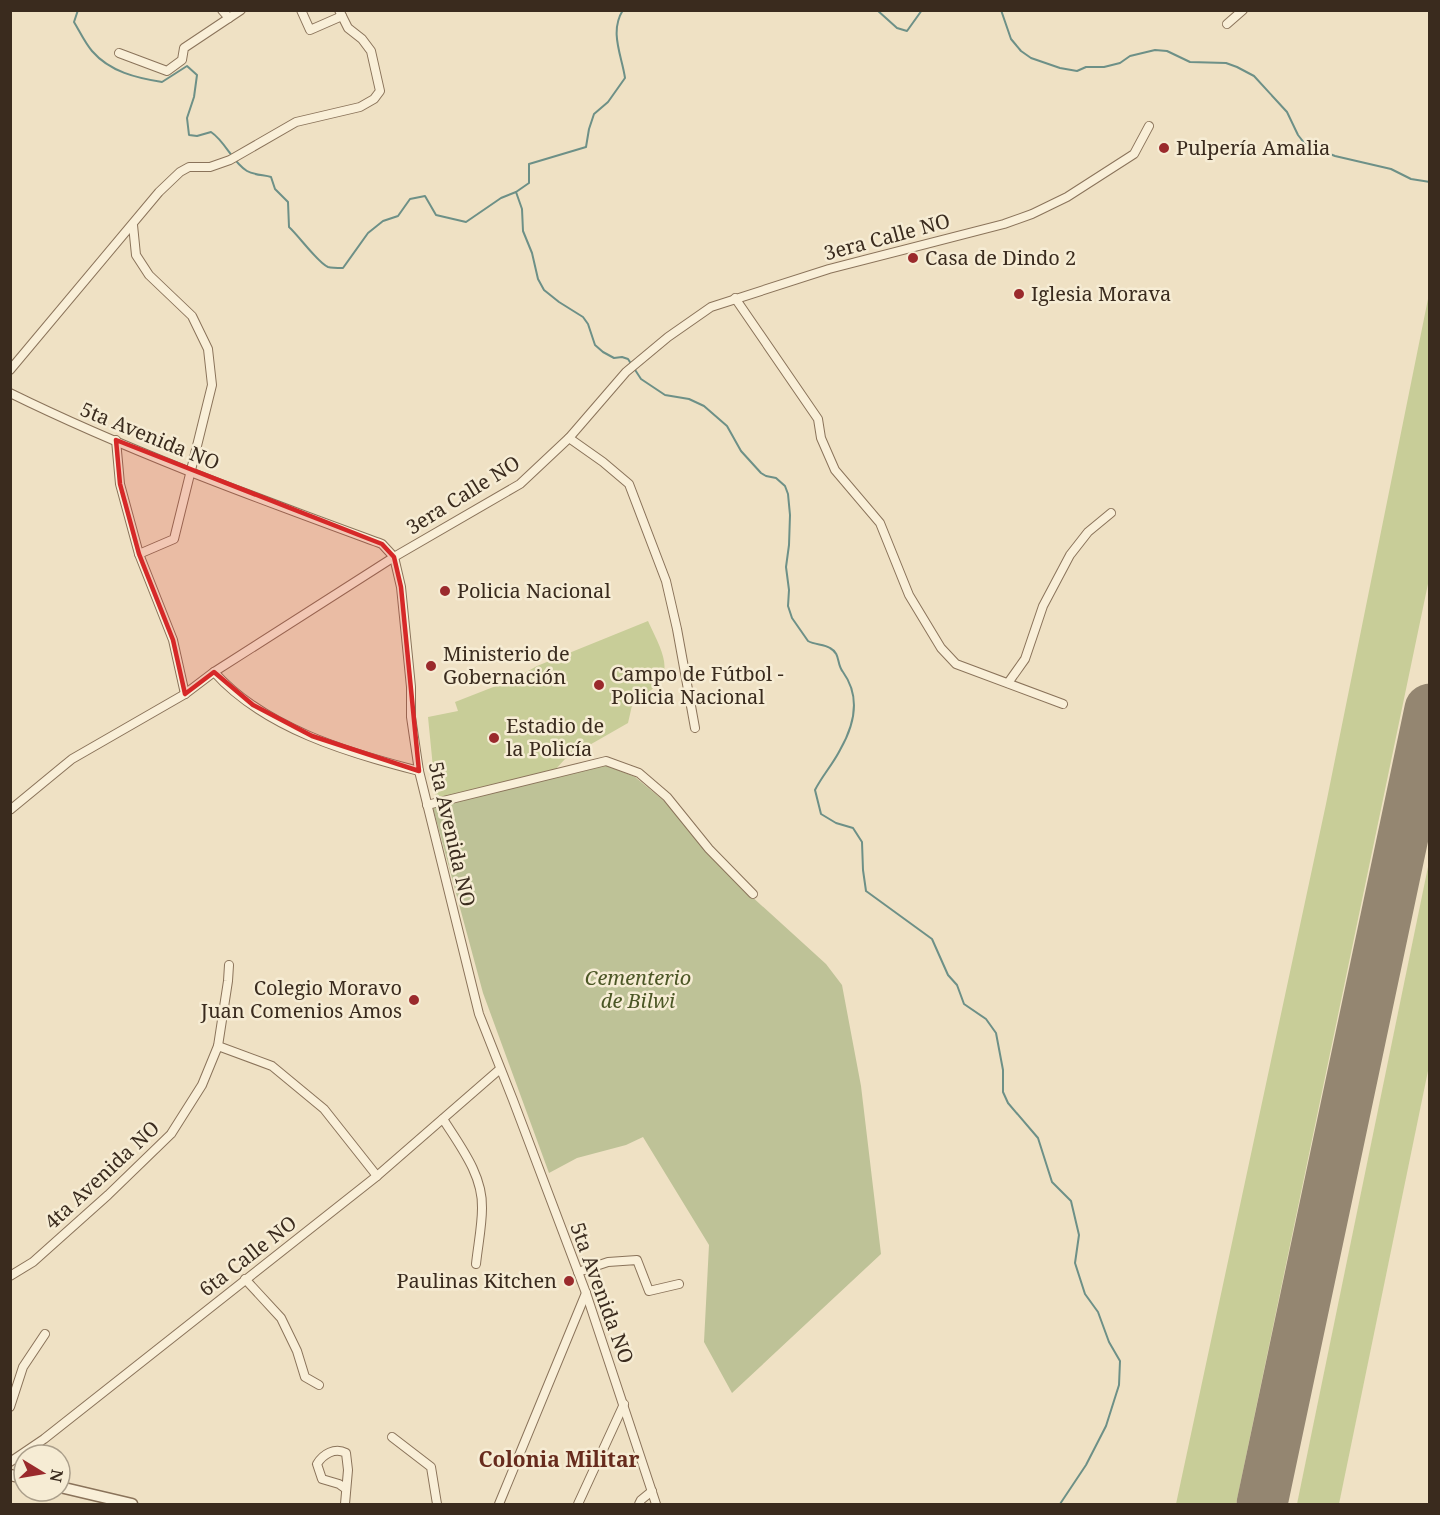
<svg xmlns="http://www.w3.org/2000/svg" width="1440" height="1515" font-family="'Noto Serif',serif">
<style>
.green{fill:#c8cd98}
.cemetery{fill:#bec297}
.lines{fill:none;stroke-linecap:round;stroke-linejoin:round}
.stream{stroke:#6d9087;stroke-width:2}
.runway{stroke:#948671;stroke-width:51}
.minor-casing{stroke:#8a735a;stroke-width:10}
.tertiary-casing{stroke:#8a735a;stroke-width:13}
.minor{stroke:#f9efd8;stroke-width:8}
.tertiary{stroke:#f9efd8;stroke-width:10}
.marked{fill:#d62828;fill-opacity:0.2;stroke:#d62828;stroke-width:4.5;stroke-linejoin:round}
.poi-dot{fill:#9a2a2c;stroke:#f6ecd4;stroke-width:2}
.labels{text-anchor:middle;stroke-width:5;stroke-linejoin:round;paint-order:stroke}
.poi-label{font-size:20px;fill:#3a2b1e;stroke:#f6ecd4;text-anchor:start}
.street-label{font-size:20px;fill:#3a2b1e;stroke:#f6ecd4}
.park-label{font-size:20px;font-style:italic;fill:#4b5625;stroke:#f6ecd4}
.neighbourhood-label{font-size:21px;font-weight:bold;fill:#672b1d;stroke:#f6ecd4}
</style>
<rect width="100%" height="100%" fill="#efe1c4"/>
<g class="green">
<path d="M1429,294V579L1236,1504H1176L1326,804Z"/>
<path d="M648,621C666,660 679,678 633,701L628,723L565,759L554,771L519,781L436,798L428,717L458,711L455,702L514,679L537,666Z"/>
<path d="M1429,862V1066L1339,1504H1297Z"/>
</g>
<path class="cemetery" d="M605,765L635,777L663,800L749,894L826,964L842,985L861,1086L881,1254L732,1393L704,1342L709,1245L643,1137L626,1145L577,1158L549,1173L483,993L433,808Z"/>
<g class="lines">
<g class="stream">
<path d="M78,10L74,22C80,32 85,43 92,51C110,72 137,78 162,82L187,66L197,75L194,97L187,118L189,135L197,136L211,132C226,142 232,162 247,171C254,175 264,175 271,177L275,189L288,202L289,227C299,236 318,263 328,267C332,268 338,268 343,268L368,233L383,221L398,216L410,199L425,196L436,215L466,222L501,198L516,192L529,183V164L586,147L589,129L594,114L608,102L625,78C622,56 609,32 623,10"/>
<path d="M877,10L897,28L907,31L922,10"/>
<path d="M1001,10L1011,39L1021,51L1031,58L1060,68L1077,71L1086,67H1104L1120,63L1130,56L1155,50L1167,51L1190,62L1226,63L1237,67L1254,76L1287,112L1298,135L1305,144L1335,156L1391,169L1411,179L1430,182"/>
<path d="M516,192L522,209L523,231L532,253L538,279L544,290L559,302L583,317L588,324L595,345L603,352L614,358L622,357L628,359L641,379L665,395L689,399L704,406L727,426L741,451L761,473L766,476L776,478L785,486L788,494L790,515L789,545L786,567L789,590L788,606L792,618L808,641C815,645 824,644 830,648C841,654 836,663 843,672C861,697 855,724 840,750C833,764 822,776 815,790L821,814L836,823L853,828L862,842L863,870L866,891L932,939L948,975L957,985L964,1004L986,1019L996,1033L1003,1070V1092L1008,1103L1038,1138L1052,1182L1071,1201L1079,1235L1075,1263L1085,1294L1098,1312L1109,1342L1120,1361L1119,1385L1106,1426L1086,1465L1060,1504"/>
</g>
<path class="runway" d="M1262,1504L1430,709"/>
<defs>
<g id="minor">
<path d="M222,10L229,18"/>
<path d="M301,10L310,30L342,16"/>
<path d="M1227,24L1243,10"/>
<path d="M119,53L167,71L182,60L184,48L241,10"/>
<path d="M133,225L136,255L149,275L192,316L208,349L212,385L174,539L139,554"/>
<path d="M735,298L818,419L821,438L835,470L880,523L909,595L941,648L956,664L1063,704"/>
<path d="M10,370L159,192L180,172L189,167H210L230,160L296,122L360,107L374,99L380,91L371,51L362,39L348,28L339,10"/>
<path d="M10,393C130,452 257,498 382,544L394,557L401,587L411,687V717L419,771L479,1014L513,1100L586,1293L656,1504"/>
<path d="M569,438L603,462L629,484L666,581L677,629L695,728"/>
<path d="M116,440L120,484L139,554L173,640L185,694"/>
<path d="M214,672C264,728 348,753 419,771"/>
<path d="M1008,683L1025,659L1043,606L1070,555L1088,532L1111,513"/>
<path d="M427,805L606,761L639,773L667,797L709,849L753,894"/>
<path d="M10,810L72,759L185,694L214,672L394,557L520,484L569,438L626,372L668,337L711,307L829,269L1004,224L1032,214L1067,197L1134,154L1149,126"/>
<path d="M218,1046L228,981L229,965"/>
<path d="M443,1119C460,1146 483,1175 482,1208C482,1226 478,1245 476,1264"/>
<path d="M578,1272L608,1262L637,1260L649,1291L679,1284"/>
<path d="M10,1276L33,1262L108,1195L171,1134L202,1085L218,1046L272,1066L324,1109L377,1176"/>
<path d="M245,1279L281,1318L297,1351L305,1377L319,1385"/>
<path d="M10,1407L23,1367L45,1334"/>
<path d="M392,1437L431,1467L437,1504"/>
<path d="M10,1462L44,1439L377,1176L500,1069"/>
<path d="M345,1504L348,1470L346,1453C335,1447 323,1454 317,1464L322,1479L339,1484L346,1489"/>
<path d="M499,1504L586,1293"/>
<path d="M578,1504L624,1404"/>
<path d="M639,1504L641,1500L652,1491"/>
</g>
<g id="tertiary">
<path d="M10,1475L24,1478"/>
<path d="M60,1487L132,1504"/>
</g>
</defs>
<use href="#minor" class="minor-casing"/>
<use href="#tertiary" class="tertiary-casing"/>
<use href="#minor" class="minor"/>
<use href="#tertiary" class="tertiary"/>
</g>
<path class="marked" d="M116,440L382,544L394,557L401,587L419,771L312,736L253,705L214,672L185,694L173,640L139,554L120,484Z"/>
<g class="poi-dot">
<circle cx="1164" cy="148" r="6"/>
<circle cx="913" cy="258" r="6"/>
<circle cx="1019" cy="294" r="6"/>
<circle cx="445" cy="591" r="6"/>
<circle cx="431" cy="666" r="6"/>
<circle cx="599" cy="685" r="6"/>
<circle cx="494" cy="738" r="6"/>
<circle cx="414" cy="1000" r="6"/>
<circle cx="569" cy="1281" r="6"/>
</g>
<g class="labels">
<g class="poi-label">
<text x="1176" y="155">Pulpería Amalia</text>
<text x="925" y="265">Casa de Dindo 2</text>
<text x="1031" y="301">Iglesia Morava</text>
<text x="457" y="598">Policia Nacional</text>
<text x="443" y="661">Ministerio de<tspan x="443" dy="23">Gobernación</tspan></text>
<text x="611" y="681">Campo de Fútbol -<tspan x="611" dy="23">Policia Nacional</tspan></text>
<text x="506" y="733">Estadio de<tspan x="506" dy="23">la Policía</tspan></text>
<text x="402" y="995" text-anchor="end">Colegio Moravo<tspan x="402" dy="23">Juan Comenios Amos</tspan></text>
<text x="557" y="1288" text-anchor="end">Paulinas Kitchen</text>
</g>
<g class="street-label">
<text transform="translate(887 237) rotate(-15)" y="7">3era Calle NO</text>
<text transform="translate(150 436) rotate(22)" y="7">5ta Avenida NO</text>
<text transform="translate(463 495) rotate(-32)" y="7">3era Calle NO</text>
<text transform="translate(452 834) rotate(77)" y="7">5ta Avenida NO</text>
<text transform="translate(102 1175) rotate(-43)" y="7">4ta Avenida NO</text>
<text transform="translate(248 1256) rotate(-38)" y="7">6ta Calle NO</text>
<text transform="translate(602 1293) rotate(70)" y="7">5ta Avenida NO</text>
</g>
<g class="park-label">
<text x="638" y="985">Cementerio<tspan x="638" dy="23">de Bilwi</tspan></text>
</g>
<g class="neighbourhood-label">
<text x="559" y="1467">Colonia Militar</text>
</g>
</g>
<rect width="1440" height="1515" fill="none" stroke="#3a2b1e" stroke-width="24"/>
<g transform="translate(42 1473) rotate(101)"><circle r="28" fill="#f6ecd4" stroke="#ab9f8b" stroke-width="1.5"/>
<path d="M0-4.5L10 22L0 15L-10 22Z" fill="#9a2a2c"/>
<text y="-9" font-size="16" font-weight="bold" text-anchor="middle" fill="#3a2b1e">N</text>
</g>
</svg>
